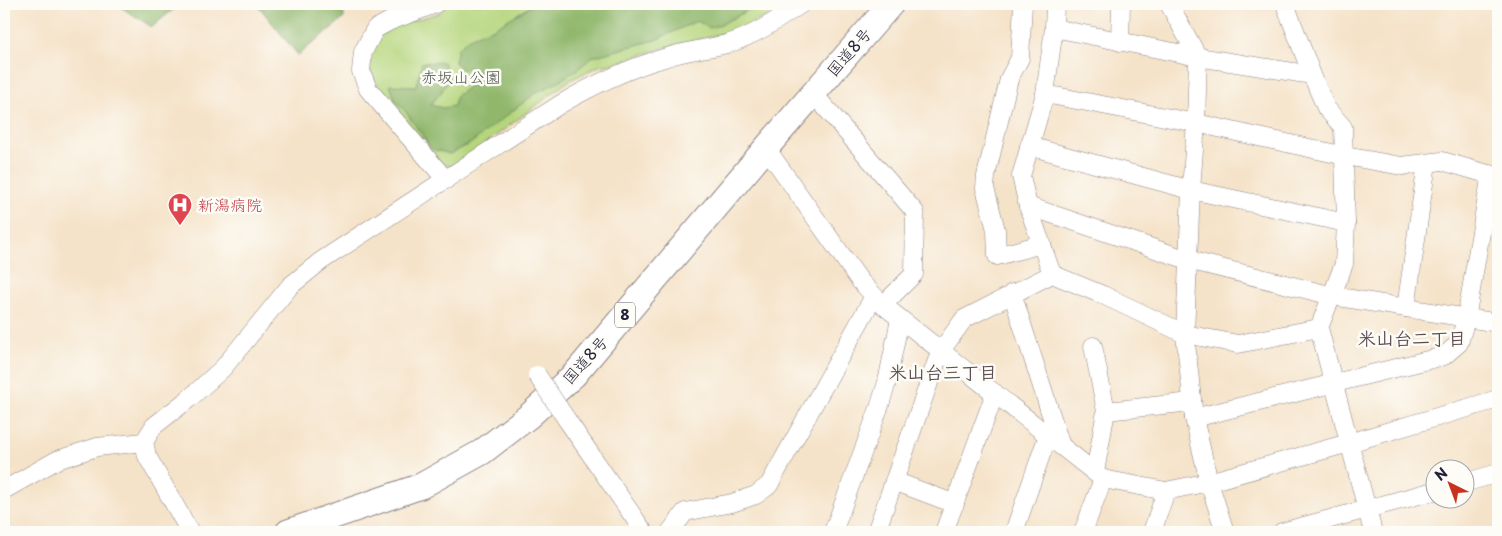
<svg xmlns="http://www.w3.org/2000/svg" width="1502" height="536" font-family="'Playpen Sans','Klee One',sans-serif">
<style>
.green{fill:#b5d67d;stroke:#6c7c5c}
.forest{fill:#90b76c;stroke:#596c54}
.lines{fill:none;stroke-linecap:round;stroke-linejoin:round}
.minor-casing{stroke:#8c8282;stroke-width:19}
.highway-casing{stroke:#8c8282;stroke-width:27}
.minor{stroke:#fff;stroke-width:18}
.highway{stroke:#fff;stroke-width:25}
.minor-bridge-casing{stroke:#8c8282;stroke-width:19;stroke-linecap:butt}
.minor-bridge{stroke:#fff;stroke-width:18}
.labels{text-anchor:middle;stroke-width:5;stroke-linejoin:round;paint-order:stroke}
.shield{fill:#fdfcf7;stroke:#646373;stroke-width:1}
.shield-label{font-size:15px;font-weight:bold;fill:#22223b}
.street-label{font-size:16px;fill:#22223b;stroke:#fdfcf7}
.park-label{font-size:16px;fill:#4e584f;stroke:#fdfcf7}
.health-label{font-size:16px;fill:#be3a42;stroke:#fdfcf7;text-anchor:start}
.neighbourhood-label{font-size:18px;font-weight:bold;fill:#5d4e54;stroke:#fdfcf7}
</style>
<rect width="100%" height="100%" fill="#fdfcf7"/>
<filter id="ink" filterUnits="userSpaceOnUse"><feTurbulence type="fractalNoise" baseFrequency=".02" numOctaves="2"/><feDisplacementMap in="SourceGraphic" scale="10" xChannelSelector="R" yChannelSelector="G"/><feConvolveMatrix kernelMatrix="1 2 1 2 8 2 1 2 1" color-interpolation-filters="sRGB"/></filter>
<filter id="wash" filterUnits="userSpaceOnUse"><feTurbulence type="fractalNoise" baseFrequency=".0096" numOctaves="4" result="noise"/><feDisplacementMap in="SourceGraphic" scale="20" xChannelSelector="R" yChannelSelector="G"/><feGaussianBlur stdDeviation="1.12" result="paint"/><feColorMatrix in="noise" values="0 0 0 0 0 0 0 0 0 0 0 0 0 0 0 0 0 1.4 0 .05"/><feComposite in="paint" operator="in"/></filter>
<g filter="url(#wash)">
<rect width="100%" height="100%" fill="#f5e3c9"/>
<path class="green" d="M448,4H786L770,15L739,29L663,48L613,64L599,66L570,80L453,168L440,162L374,80L371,71L369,55L376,41L390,27L439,13Z"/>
<g class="forest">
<path d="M116,4H180L152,27Z"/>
<path d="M257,4H343L344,18L298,55Z"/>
<path d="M534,4L563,5L568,4H759L724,23L710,28L697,21L655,40L592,57L578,69L556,83L537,92L471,143L450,154L432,149L405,111L395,100L390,85L416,86L422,63L443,62L450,78L440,94L430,105L443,108L454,106L456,96L467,88L479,73L470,67L462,70L455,62L458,48L469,38L494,28Z"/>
</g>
</g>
<g filter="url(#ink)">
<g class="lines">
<defs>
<g id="minor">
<path d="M435,4L390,21L375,29L363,52L361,71L368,89L446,180"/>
<path d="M1023,4L1020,58L1009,79L986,176L985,188L996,230L997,256L1042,244"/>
<path d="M1055,4L1054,28L1045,94L1021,176L1028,206L1052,274L1103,295L1185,334L1238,344L1319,328"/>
<path d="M1169,4L1198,57L1196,123L1191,190L1185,334L1194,418L1209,482L1225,532"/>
<path d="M1285,4L1312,75L1326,108L1343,127L1346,223L1344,264L1319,328L1373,532"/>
<path d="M1054,28L1198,57L1312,75"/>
<path d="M1120,42L1121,4"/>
<path d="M813,93L915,212L914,274L883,305"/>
<path d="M1045,94L1196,123L1345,156L1402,166L1442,161L1498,177"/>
<path d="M1029,146L1191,190L1346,223"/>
<path d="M766,148L860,281L883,305L1103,479L1166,491L1209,482L1349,443L1498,399"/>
<path d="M1028,206L1188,260L1333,296L1498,323"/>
<path d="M1012,293L1061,446"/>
<path d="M1406,308L1427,163"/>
<path d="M1093,346L1106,411L1095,472"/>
<path d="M1106,411L1192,402"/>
<path d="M1194,418L1444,356L1459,343L1466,319L1491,174"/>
<path d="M567,420L644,532"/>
<path d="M894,481L955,504"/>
<path d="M1464,483L1498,473"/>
<path d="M4,490L57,460L97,447L144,442"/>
<path d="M190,532L147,456L144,442L154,426L191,397L223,368L290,286L321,261L559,105C593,85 626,69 664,58C684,51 706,49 727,44C754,36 779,19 801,4"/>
<path d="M670,532L685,512L732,503L756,495L769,485L874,296"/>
<path d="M833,532L879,408L887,382L900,319"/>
<path d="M876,532L940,352L964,319L1052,274"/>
<path d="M944,532L995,393"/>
<path d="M1014,532L1048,435"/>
<path d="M1083,532L1103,479"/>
<path d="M1152,532L1166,491"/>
<path d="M1282,532L1434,491"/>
</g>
<path id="highway" d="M288,532L421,486L482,452L529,416L574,375L766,148L891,4"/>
</defs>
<use href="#minor" class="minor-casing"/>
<use href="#highway" class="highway-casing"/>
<use href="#minor" class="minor"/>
<use href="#highway" class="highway"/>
<defs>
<path id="minor-bridge" d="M537,375L567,420"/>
</defs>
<use href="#minor-bridge" class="minor-bridge-casing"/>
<use href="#minor-bridge" class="minor-bridge"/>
</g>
</g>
<defs>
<symbol id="hospital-pin" viewBox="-11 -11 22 30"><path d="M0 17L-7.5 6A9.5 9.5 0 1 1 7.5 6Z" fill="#e0444e" stroke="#fdfcf7"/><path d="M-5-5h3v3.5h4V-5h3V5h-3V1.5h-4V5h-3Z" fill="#fff"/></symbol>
</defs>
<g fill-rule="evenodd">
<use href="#hospital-pin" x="166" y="191" width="28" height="38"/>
</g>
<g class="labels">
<rect class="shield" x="615" y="302.5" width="20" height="25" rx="4"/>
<g class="shield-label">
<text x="625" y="320">8</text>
</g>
<g class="street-label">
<text transform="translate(849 52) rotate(-49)" y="6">国道8号</text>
<text transform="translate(585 360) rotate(-48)" y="6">国道8号</text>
</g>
<g class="park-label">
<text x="461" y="83">赤坂山公園</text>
</g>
<g class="health-label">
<text x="198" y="211">新潟病院</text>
</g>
<g class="neighbourhood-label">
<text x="1412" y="345">米山台二丁目</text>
<text x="943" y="379">米山台三丁目</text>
</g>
</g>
<rect width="1502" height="536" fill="none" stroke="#fdfcf7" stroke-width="20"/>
<g transform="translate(1450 484) rotate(318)"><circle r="24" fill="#fdfcf7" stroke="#a5a5ac"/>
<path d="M0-4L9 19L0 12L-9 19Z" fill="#c8321e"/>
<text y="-8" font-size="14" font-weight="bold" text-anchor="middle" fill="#22223b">N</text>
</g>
</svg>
